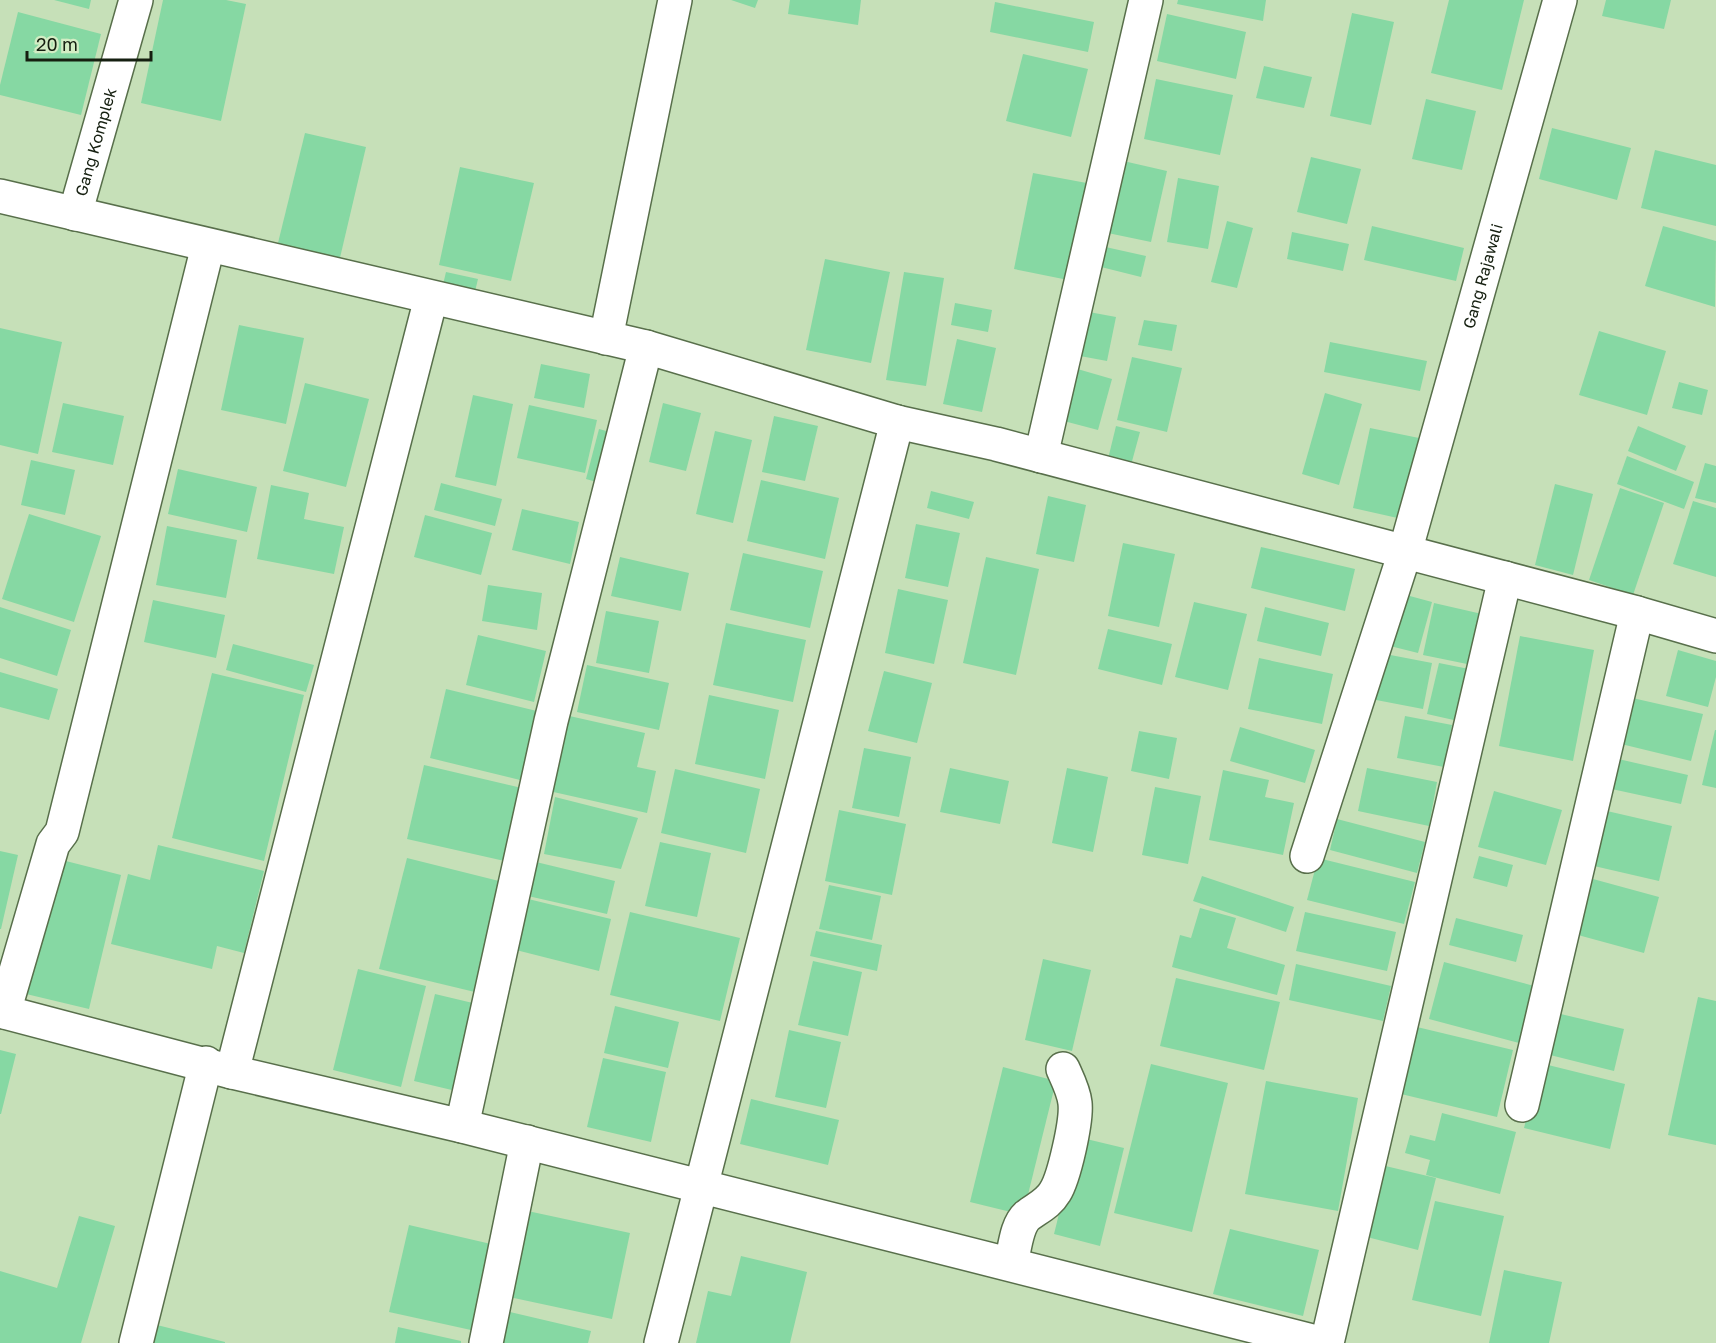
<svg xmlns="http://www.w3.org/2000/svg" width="1716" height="1343" font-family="'Golos Text',sans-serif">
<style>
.building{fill:#86d8a3}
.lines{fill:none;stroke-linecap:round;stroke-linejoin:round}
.street-casing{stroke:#586f4b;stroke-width:36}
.street{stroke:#fff;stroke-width:33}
.labels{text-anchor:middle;stroke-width:4.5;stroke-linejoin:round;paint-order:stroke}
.street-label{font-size:16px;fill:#151f10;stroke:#d3edc4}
</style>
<rect width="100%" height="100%" fill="#c6e0b8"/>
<g class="building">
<path d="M54,0H91L89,9Z"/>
<path d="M163,0H226L246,4L221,121L141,103Z"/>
<path d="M731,0H758L755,8Z"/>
<path d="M790,0H861L858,25L788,14Z"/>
<path d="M1178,0H1266L1263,21L1177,4Z"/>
<path d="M1449,0H1524L1502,90L1431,73Z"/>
<path d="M1606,0H1671L1664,29L1602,16Z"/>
<path d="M995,2L1094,22L1088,52L990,32Z"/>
<path d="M18,12L101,34L81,115L0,95V85Z"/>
<path d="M1352,13L1394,22L1371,125L1330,116Z"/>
<path d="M1167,14L1246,32L1236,79L1157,61Z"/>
<path d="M1023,54L1088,69L1071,137L1006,121Z"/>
<path d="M1264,66L1312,77L1304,108L1256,98Z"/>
<path d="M1156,79L1233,95L1220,155L1144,139Z"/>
<path d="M1426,99L1476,111L1462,170L1412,159Z"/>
<path d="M1552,128L1631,148L1617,200L1539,179Z"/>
<path d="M305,133L366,147L339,262L277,247Z"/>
<path d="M1655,150L1716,165V226L1641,208Z"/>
<path d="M1311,157L1361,169L1347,224L1297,212Z"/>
<path d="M1119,160L1167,171L1151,242L1103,232Z"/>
<path d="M460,167L534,183L511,281L439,265Z"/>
<path d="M1033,173L1092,184L1073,281L1014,269Z"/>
<path d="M1178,178L1219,186L1208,249L1167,242Z"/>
<path d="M1227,221L1253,228L1237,288L1211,282Z"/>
<path d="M1372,226L1464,248L1456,281L1364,260Z"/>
<path d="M1663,226L1716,241L1715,307L1645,286Z"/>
<path d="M1292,232L1349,244L1343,271L1287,259Z"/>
<path d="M1101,246L1146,256L1141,277L1097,266Z"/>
<path d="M825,259L890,272L871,363L806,350Z"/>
<path d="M446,272L478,279L472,304L440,297Z"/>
<path d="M904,272L944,278L926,386L886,380Z"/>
<path d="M955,303L992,310L988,332L951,325Z"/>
<path d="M1089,312L1116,317L1107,361L1080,356Z"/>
<path d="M1144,320L1177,325L1172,351L1138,345Z"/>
<path d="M239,325L304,338L286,424L221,410Z"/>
<path d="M0,328L62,342L38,454L0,445Z"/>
<path d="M1599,331L1666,351L1647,415L1579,395Z"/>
<path d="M957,339L996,348L982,412L943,404Z"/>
<path d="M1330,342L1427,361L1420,391L1324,372Z"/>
<path d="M1132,357L1182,368L1167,432L1117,420Z"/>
<path d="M541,364L590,374L584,408L534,398Z"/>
<path d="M1074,368L1112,379L1098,430L1060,420Z"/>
<path d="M1679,382L1708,390L1702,415L1672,408Z"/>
<path d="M305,383L369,399L346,487L283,471Z"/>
<path d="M1325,393L1362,404L1339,485L1302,474Z"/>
<path d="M473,395L513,404L496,486L455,477Z"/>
<path d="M63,403L124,416L113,465L52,452Z"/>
<path d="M663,403L701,413L686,471L649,462Z"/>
<path d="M529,405L597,420L585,473L517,458Z"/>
<path d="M774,416L818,426L805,481L762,472Z"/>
<path d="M1116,426L1140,432L1131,465L1108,459Z"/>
<path d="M1638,426L1686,446L1676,471L1628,451Z"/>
<path d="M1370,428L1419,438L1402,519L1353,508Z"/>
<path d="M599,429L621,435L607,485L586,479Z"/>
<path d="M715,431L752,440L733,523L696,514Z"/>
<path d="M1627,456L1694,482L1684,509L1617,484Z"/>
<path d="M31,460L75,470L65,515L21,505Z"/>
<path d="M1705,463L1716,466V503L1695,498Z"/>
<path d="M178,469L257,487L247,532L168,514Z"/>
<path d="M761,480L839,498L825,559L747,541Z"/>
<path d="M441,483L502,499L495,526L434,510Z"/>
<path d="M1555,484L1593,494L1573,575L1535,565Z"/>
<path d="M271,485L309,493L304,519L344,527L334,574L257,559Z"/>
<path d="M1620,488L1664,503L1633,595L1589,580Z"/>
<path d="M931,491L974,502L969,519L927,508Z"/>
<path d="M1048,496L1086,505L1074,562L1036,554Z"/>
<path d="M1693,501L1716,508V577L1673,564Z"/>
<path d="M522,509L579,522L570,564L512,550Z"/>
<path d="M29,514L101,536L74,622L2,599Z"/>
<path d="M425,515L492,533L481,575L414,557Z"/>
<path d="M916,524L960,533L948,587L905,578Z"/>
<path d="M167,526L237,540L226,598L156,585Z"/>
<path d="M1123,543L1175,554L1159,627L1108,616Z"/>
<path d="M1261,547L1355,569L1345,611L1251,588Z"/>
<path d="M743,553L823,571L810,628L730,610Z"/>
<path d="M620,557L689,573L681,611L611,596Z"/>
<path d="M986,557L1039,569L1016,675L963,663Z"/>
<path d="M488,585L542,593L537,630L482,621Z"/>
<path d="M898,589L948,600L934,664L885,653Z"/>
<path d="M1395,592L1432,602L1418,653L1382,644Z"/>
<path d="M153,600L225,615L216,658L144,642Z"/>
<path d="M1194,602L1247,614L1228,690L1175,677Z"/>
<path d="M1434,603L1482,614L1472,665L1423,655Z"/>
<path d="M0,607L71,630L57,676L0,658Z"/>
<path d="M1265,607L1329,623L1321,656L1257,641Z"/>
<path d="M606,611L659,621L649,673L596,663Z"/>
<path d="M726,623L806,640L793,702L713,685Z"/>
<path d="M1108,629L1172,644L1162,685L1098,669Z"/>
<path d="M478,635L546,651L534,702L466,685Z"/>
<path d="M1520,636L1594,650L1573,761L1499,746Z"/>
<path d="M233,644L314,665L306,692L226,670Z"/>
<path d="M1678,650L1716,661V677L1708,707L1666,696Z"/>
<path d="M1380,653L1432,663L1423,709L1371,699Z"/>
<path d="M1259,658L1333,674L1322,724L1248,709Z"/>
<path d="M1439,663L1479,671L1467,723L1427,714Z"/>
<path d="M587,665L669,683L659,730L577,712Z"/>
<path d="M884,671L932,683L917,743L868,731Z"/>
<path d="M0,672L58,689L49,720L0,707Z"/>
<path d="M212,673L304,695L264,861L172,838Z"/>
<path d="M446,689L545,713L528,782L430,758Z"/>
<path d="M709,695L779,710L765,779L695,764Z"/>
<path d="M1628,697L1703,714L1691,761L1617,743Z"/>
<path d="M565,715L645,733L637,767L656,771L647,813L549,791Z"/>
<path d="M1405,716L1452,725L1444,767L1397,758Z"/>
<path d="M1240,727L1315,750L1305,783L1230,761Z"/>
<path d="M1715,730H1716V788L1702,785Z"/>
<path d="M1139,731L1177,738L1169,779L1131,771Z"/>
<path d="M864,748L911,757L899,817L852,808Z"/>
<path d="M1614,758L1688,775L1681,804L1607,788Z"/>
<path d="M424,765L526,789L509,862L407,839Z"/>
<path d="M950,768L1009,781L1000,824L940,812Z"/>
<path d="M1067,768L1108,777L1093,852L1052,843Z"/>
<path d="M1367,768L1437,782L1429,826L1358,811Z"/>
<path d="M675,769L760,789L746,853L661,833Z"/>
<path d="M1223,770L1269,780L1265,797L1294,803L1283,855L1209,840Z"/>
<path d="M1155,787L1201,796L1188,864L1142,855Z"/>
<path d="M1494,791L1562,810L1546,865L1478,847Z"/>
<path d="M555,797L638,818L621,869L544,854Z"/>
<path d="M839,810L906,824L892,895L825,881Z"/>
<path d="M1607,811L1672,826L1659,881L1594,866Z"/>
<path d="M1337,819L1425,842L1417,873L1330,850Z"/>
<path d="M660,842L711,853L697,917L645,906Z"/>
<path d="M158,845L264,871L244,953L217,946L212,969L111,944L128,874L150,880Z"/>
<path d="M0,851L18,855L1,929H0Z"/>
<path d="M1479,856L1513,865L1507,887L1473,878Z"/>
<path d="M54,858L121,875L89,1009L22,993Z"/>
<path d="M407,858L507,883L479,993L379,969Z"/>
<path d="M1318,858L1415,882L1404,924L1307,900Z"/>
<path d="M536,862L615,881L607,914L528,896Z"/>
<path d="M1202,876L1294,907L1286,932L1193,901Z"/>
<path d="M1593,879L1659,897L1644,953L1578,935Z"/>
<path d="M829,885L881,896L872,940L819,929Z"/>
<path d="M524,898L611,919L599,971L512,949Z"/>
<path d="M1200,908L1236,918L1227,948L1285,965L1277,995L1172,967L1180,935L1191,938Z"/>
<path d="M630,912L740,938L720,1021L610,995Z"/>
<path d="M1305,912L1396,932L1387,971L1296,951Z"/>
<path d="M1456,918L1523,935L1516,962L1449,945Z"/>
<path d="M816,931L882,945L877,971L810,956Z"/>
<path d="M1043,959L1091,970L1072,1051L1025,1040Z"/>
<path d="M813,961L862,972L848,1036L798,1025Z"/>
<path d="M1444,962L1534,986L1519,1043L1429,1019Z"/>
<path d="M1296,964L1391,986L1383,1021L1289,1000Z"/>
<path d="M358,969L426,986L401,1087L333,1070Z"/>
<path d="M1176,978L1280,1002L1264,1070L1160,1046Z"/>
<path d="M435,994L477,1004L456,1091L414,1081Z"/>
<path d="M1698,997L1716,1001V1145L1668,1135Z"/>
<path d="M615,1006L679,1022L668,1068L604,1053Z"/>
<path d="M1548,1011L1624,1029L1614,1071L1538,1052Z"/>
<path d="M1417,1027L1513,1050L1497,1117L1401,1094Z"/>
<path d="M789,1030L841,1042L826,1108L775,1097Z"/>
<path d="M0,1050L16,1054L1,1114H0Z"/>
<path d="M603,1058L666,1072L651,1142L587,1127Z"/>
<path d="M1540,1063L1625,1084L1610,1149L1524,1128Z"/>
<path d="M1151,1064L1228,1083L1192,1232L1114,1213Z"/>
<path d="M1003,1067L1056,1081L1023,1215L970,1202Z"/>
<path d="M1266,1081L1358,1098L1338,1211L1245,1194Z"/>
<path d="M751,1099L839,1120L828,1165L740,1144Z"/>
<path d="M1442,1113L1516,1132L1500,1194L1426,1175L1430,1160L1405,1153L1410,1135L1435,1141Z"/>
<path d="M1078,1137L1124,1148L1100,1246L1054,1234Z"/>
<path d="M1377,1164L1436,1178L1418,1250L1359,1235Z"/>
<path d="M1435,1201L1504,1216L1481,1316L1412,1300Z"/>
<path d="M523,1210L630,1233L612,1319L505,1296Z"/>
<path d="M79,1216L115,1226L81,1343H0V1271L57,1288Z"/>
<path d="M409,1225L491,1244L471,1330L389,1312Z"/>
<path d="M1230,1229L1319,1250L1303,1316L1213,1294Z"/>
<path d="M741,1256L807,1272L790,1343H696L708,1291L731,1296Z"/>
<path d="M1504,1270L1562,1282L1549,1343H1489Z"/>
<path d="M510,1312L591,1331L588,1343H503Z"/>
<path d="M145,1322L225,1342V1343H140Z"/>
<path d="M398,1327L461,1341V1343H395Z"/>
</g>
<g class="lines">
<defs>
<g id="street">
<path d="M0,196L646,347L897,422L996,444L1637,613L1716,636"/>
<path id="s1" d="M75,214L136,0"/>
<path d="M606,338L675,0"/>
<path d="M1041,456L1146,0"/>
<path id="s2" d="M1307,856L1405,552L1560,0"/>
<path d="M0,1011L232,1072L462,1126L1320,1343"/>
<path d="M4,1012L53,844L62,832L208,246"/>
<path d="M232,1072L431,298"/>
<path d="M1522,1105L1637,613"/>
<path d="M462,1126L551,721L646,347"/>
<path d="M1011,1263C1015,1249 1016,1226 1027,1216C1037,1208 1048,1204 1055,1192C1064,1178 1077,1121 1075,1103C1074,1092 1068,1080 1063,1069"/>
<path d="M136,1343L206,1063"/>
<path d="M486,1343L527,1142"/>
<path d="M661,1343L897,422"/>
<path d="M1327,1343L1505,578"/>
</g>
</defs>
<use href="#street" class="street-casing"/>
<use href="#street" class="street"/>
</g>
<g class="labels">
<g class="street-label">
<text dy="6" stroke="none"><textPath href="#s1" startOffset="75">Gang Komplek</textPath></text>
<text dy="6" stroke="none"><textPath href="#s2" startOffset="606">Gang Rajawali</textPath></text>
</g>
</g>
<path d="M27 51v9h124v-9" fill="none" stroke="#151f10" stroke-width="3"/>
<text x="36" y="51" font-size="18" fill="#151f10" stroke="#d3edc4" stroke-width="4.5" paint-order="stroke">20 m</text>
</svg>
